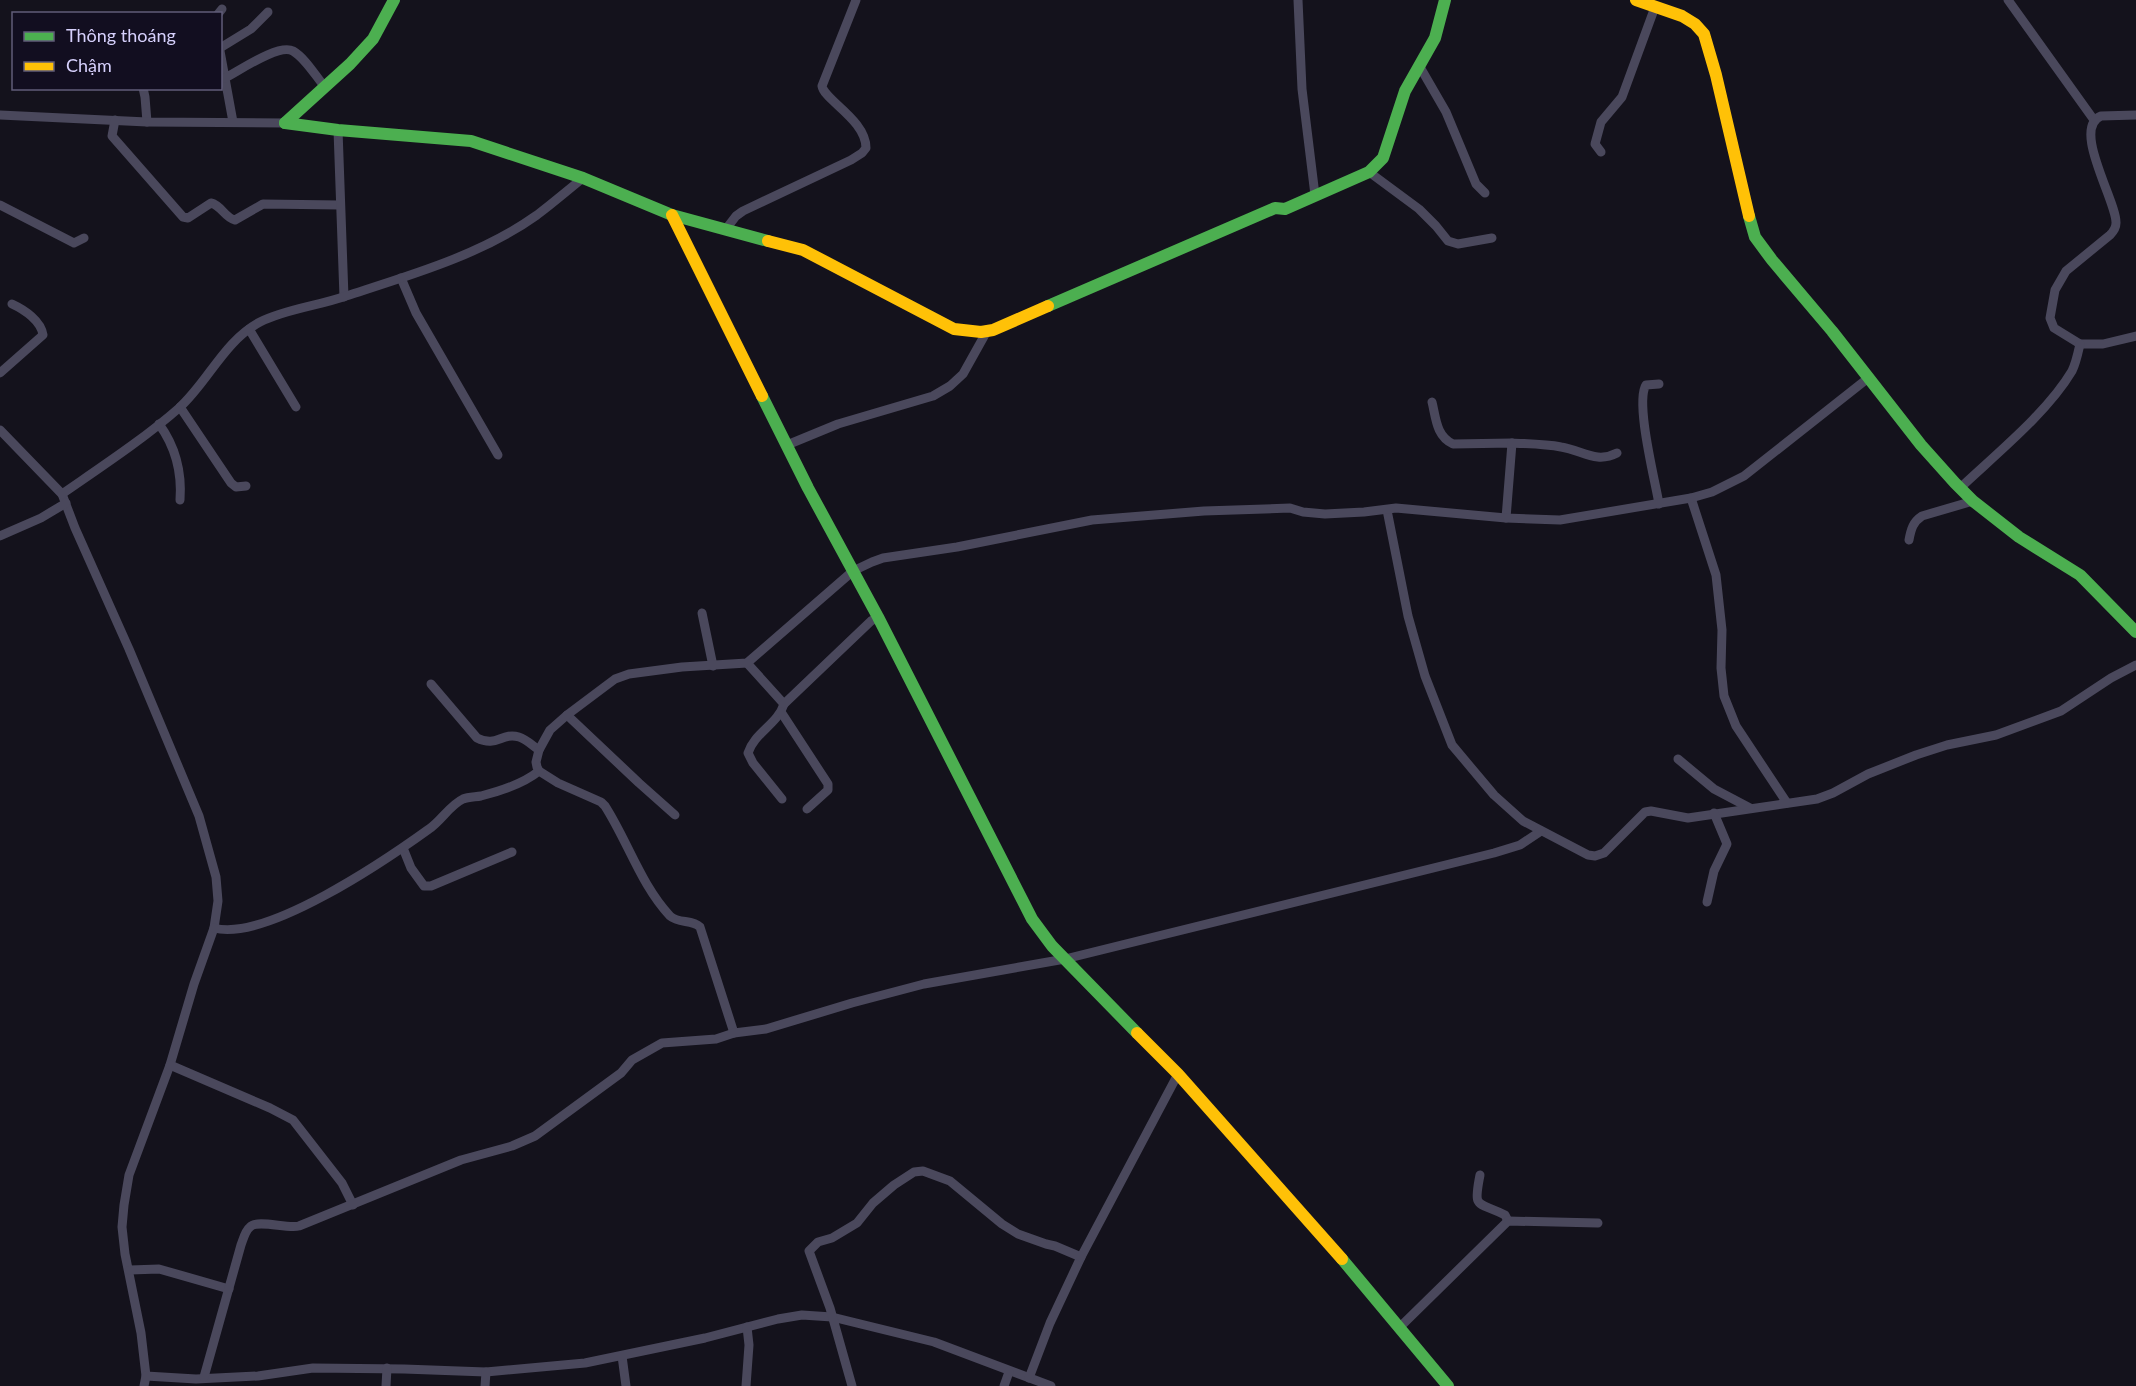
<svg xmlns="http://www.w3.org/2000/svg" width="2136" height="1386" font-family="Lato,sans-serif">
<style>
.lines{fill:none;stroke-linecap:round;stroke-linejoin:round}
.street{stroke:#4a485c;stroke-width:9}
.fast{stroke:#4caf50;stroke-width:12}
.slow{stroke:#ffc107;stroke-width:12}
</style>
<rect width="100%" height="100%" fill="#14121c"/>
<g class="lines">
<g class="street">
<path d="M1298,0L1302,89L1315,195"/>
<path d="M2008,0L2094,120"/>
<path d="M218,14L222,9"/>
<path d="M220,48L251,29L268,12"/>
<path d="M220,51L233,122"/>
<path d="M1420,67L1446,112L1476,184L1485,193"/>
<path d="M225,78C239,71 279,43 293,51C305,58 315,75 324,86"/>
<path d="M143,88L145,97L147,122"/>
<path d="M0,115L147,122L285,123"/>
<path d="M2136,115L2101,116C2071,128 2117,202 2116,223C2116,228 2114,231 2110,235L2066,271L2055,290L2050,318L2054,328L2080,344H2103L2136,336"/>
<path d="M115,120L112,136L183,217L188,218L211,203C221,205 225,218 235,220L263,204L340,205"/>
<path d="M338,130L344,297"/>
<path d="M1601,152L1595,144L1601,122L1622,97L1655,7"/>
<path d="M1369,172L1419,209L1436,226L1448,241L1458,244L1492,238"/>
<path d="M0,205L74,243L84,238"/>
<path d="M726,229L736,216L743,211L851,160L862,153L866,148C866,120 824,100 822,86L856,0"/>
<path d="M401,278L416,313L498,455"/>
<path d="M249,329L296,407"/>
<path d="M0,373L43,335C41,321 25,310 12,304"/>
<path d="M1432,402C1436,418 1436,436 1453,444L1512,443L1506,518"/>
<path d="M180,407L231,483L236,487L246,486"/>
<path d="M159,424C175,446 182,473 180,500"/>
<path d="M0,430L62,494L75,528L129,649L199,816L216,877L218,901L214,928L194,984L170,1065L129,1175L124,1205L122,1227L125,1254L141,1333L146,1376L144,1386"/>
<path d="M1512,443C1529,444 1545,444 1561,447C1582,450 1596,464 1617,453"/>
<path d="M787,445L838,424L933,396L950,386L963,374L987,331"/>
<path d="M1960,488C1996,454 2047,413 2072,371C2076,363 2078,353 2080,344"/>
<path d="M62,494C101,467 145,438 179,408C208,382 224,341 260,322C286,309 318,306 346,296C411,275 481,255 537,215C553,203 568,190 583,178"/>
<path d="M1691,498L1716,575L1722,630L1721,668L1724,696L1736,726L1787,803"/>
<path d="M1659,504C1655,480 1635,402 1646,385L1659,384"/>
<path d="M1387,510L1408,616L1425,676L1452,745L1494,795L1523,821L1588,855L1595,856L1604,853L1645,812L1651,811L1688,818L1817,799L1833,793L1868,774L1916,755L1947,745L1996,735L2061,711L2111,678L2136,665"/>
<path d="M0,536L41,518L66,503"/>
<path d="M1909,540C1911,529 1913,522 1922,516L1973,501"/>
<path d="M702,613L713,666"/>
<path d="M747,663L784,704C778,724 754,733 748,753L753,763L782,799"/>
<path d="M431,684L477,738C497,748 501,732 519,737C526,739 533,746 539,750"/>
<path d="M784,704L871,621L878,617"/>
<path d="M781,712L828,784V790L807,809"/>
<path d="M567,715L639,783L675,815"/>
<path d="M1678,759L1714,789L1750,808"/>
<path d="M403,848L411,868L424,886H431L512,852"/>
<path d="M1707,902L1714,871L1727,844L1714,813"/>
<path d="M214,928C266,942 386,860 429,829C441,821 450,805 463,799C468,797 475,797 481,796C501,791 523,784 539,771"/>
<path d="M734,1033L700,927C692,919 679,924 670,916C641,885 628,842 605,806L601,802L558,783L539,771L537,767L536,762L539,750L545,739L550,730L567,715L615,679L629,674L682,667L747,663L853,571L872,562L883,558L957,547L1092,520L1204,511L1290,508L1303,512L1325,514L1364,512L1396,508L1506,518L1560,520L1691,498L1712,492L1744,476L1867,379"/>
<path d="M170,1065L270,1108L293,1120L342,1183L353,1205"/>
<path d="M1480,1175C1473,1210 1477,1201 1505,1215L1508,1221"/>
<path d="M130,1270L159,1269L229,1289"/>
<path d="M1399,1328L1508,1221L1598,1223"/>
<path d="M622,1356L626,1386"/>
<path d="M146,1376L196,1379L258,1376L313,1368L404,1369L486,1372L585,1363L705,1338L778,1319L802,1315L832,1317L934,1342L1051,1386"/>
<path d="M204,1377L241,1245C243,1240 245,1231 250,1227C257,1219 287,1229 299,1226L461,1160L512,1146L535,1136L621,1073L632,1060L662,1043L716,1039L734,1033L766,1029L852,1003L924,984L1065,959L1494,853L1520,845L1541,831"/>
<path d="M1029,1378L1050,1323L1081,1257L1178,1074"/>
<path d="M386,1386L387,1368"/>
<path d="M485,1386L486,1372"/>
<path d="M746,1386L749,1345L747,1327"/>
<path d="M852,1386L830,1308L809,1251L818,1242L832,1238L857,1223L873,1203L894,1185L914,1172L923,1171L950,1181L1002,1224L1018,1234L1046,1244L1055,1246L1081,1257"/>
<path d="M1004,1386L1009,1372"/>
</g>
<g class="fast">
<path d="M285,123L338,130L471,141L583,178L672,215L768,241"/>
<path d="M285,123L350,64L373,39L394,0"/>
<path d="M1749,216L1755,237L1772,260L1832,331L1921,445L1955,483L1973,501L2019,537L2080,575L2136,632"/>
<path d="M1048,306L1275,208L1285,209L1369,172L1383,158L1405,91L1435,38L1445,0"/>
<path d="M762,396L808,488L878,617L1032,919L1052,946L1137,1033"/>
<path d="M1342,1259L1448,1386"/>
</g>
<g class="slow">
<path d="M1636,0L1682,16L1695,24L1704,34L1716,75L1749,216"/>
<path d="M672,215L762,396"/>
<path d="M768,241L803,250L954,329L981,332L993,330L1048,306"/>
<path d="M1137,1033L1178,1074L1342,1259"/>
</g>
</g>
<rect x="12" y="12" width="210" height="78" fill="#120e20" stroke="#605c78" stroke-width="1.5"/>
<rect x="24" y="32" width="30" height="9" fill="#4caf50" stroke="#605c78" stroke-width="1.5"/>
<text x="66" y="42" font-size="18" fill="#d6d0fc">Thông thoáng</text>
<rect x="24" y="62" width="30" height="9" fill="#ffc107" stroke="#605c78" stroke-width="1.5"/>
<text x="66" y="72" font-size="18" fill="#d6d0fc">Chậm</text>
</svg>
